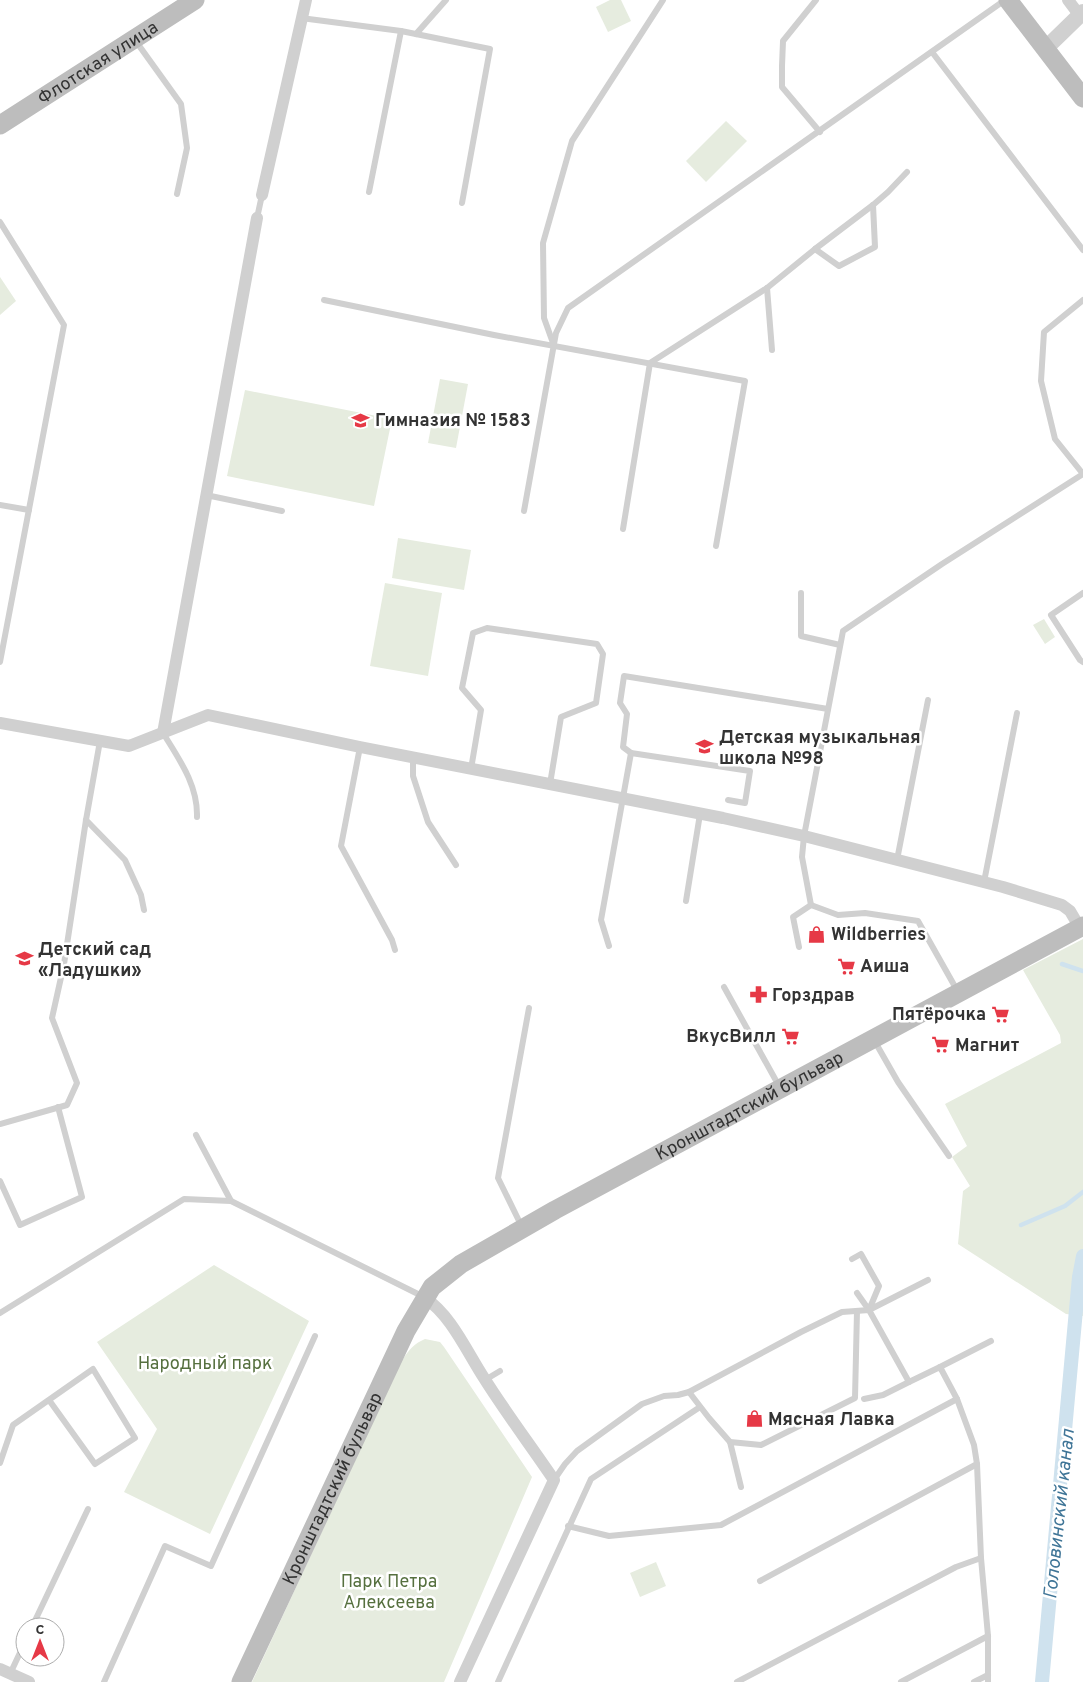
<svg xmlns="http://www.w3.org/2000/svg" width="1083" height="1682" font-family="Overpass,sans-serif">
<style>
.green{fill:#e6ecdf}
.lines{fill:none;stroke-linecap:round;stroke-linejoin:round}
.stream{stroke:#cfe2ee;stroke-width:4.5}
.canal{stroke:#cfe2ee;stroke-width:14}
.service{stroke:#d0d0d0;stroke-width:6}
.minor{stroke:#d0d0d0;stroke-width:12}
.tertiary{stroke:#d0d0d0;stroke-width:16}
.secondary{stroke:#bdbdbd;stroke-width:19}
.labels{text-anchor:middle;stroke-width:5;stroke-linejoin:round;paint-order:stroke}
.street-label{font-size:18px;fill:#333;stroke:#fff}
.poi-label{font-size:18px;font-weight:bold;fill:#333;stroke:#fff;text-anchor:start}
.park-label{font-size:18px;fill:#56703f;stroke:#fff}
.water-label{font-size:19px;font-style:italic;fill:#3f7597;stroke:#fff}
</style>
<rect width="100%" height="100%" fill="#fff"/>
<g class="green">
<path d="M610,0H621L631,21L608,32L596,7Z"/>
<path d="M726,121L747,141L706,182L686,161Z"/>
<path d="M0,277L16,301L0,315Z"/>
<path d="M440,379L468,384L456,448L428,443Z"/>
<path d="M245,390L392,419L374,506L227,476Z"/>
<path d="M398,538L471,550L464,590L392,578Z"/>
<path d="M385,583L442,593L428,676L370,666Z"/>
<path d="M1044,619L1055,637L1045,644L1033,625Z"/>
<path d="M1083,939V1316L1066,1314L958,1244L963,1191L970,1186L952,1157L967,1146L945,1104L1061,1043L1060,1035L1023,970Z"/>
<path d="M214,1265L309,1321L210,1534L124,1492L157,1429L97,1342Z"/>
<path d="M425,1339L440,1342L444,1347L532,1477L444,1682H252L389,1387C398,1369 405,1347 425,1339Z"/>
<path d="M656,1562L666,1586L640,1597L630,1573Z"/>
</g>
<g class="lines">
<g class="stream">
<path d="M1062,964L1083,971"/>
<path d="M1021,1225L1065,1206L1083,1192"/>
</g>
<path class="canal" d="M1042,1682L1079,1277L1083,1256"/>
<g class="service">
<path d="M816,0L783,41L782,66V87L820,132"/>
<path d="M301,18L401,31L490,49L462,203"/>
<path d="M416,34L446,0"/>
<path d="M135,40L181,104L187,148L177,194"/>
<path d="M932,52L1083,250"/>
<path d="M369,192L401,31"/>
<path d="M257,218L262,195"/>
<path d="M0,222L64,325L0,662"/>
<path d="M815,249L839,266L875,247L873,205"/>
<path d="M767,288L772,350"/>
<path d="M324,300L494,335L745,381L716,546"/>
<path d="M1083,300L1044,332L1041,381L1055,439L1083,474"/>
<path d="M553,343L544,318L543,243L572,141L663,0"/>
<path d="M206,495L282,511"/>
<path d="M0,505L29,510"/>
<path d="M524,511L556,333L568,308L1005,0"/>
<path d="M623,529L650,363L767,288L815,249L873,205L888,192L907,172"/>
<path d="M801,593V636L840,645"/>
<path d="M1083,593L1051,615L1080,660L1083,662"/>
<path d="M163,733C179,759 198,785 197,817"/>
<path d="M360,747L341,846L392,940L395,950"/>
<path d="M631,753L623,747L627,714L620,703L624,676L828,709"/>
<path d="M413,757V776L428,822L456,865"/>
<path d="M471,769L481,710L462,688L473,633L487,628L597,644L603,654L596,703L561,717L550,784"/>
<path d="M86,820L125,860L141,895L144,910"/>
<path d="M897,860L928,700"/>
<path d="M984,882L1017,713"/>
<path d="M686,901L700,814"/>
<path d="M811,905L802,857L804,836L843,631L942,564L1083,474"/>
<path d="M811,905L838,915L865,913L918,921L958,992"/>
<path d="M609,946L601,920L631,753L750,771L745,803L728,800"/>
<path d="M799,947L793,917L811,905"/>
<path d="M724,987L779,1086"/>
<path d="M874,1040L898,1082L949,1156"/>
<path d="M0,1124L67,1105L77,1083L52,1018L64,964L86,820L100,741"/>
<path d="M196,1135L231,1201L424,1297"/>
<path d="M0,1181L20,1225L82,1197L58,1107"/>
<path d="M522,1227L498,1178L529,1008"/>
<path d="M852,1259L861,1254L879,1286L869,1310L857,1293"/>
<path d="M869,1310L928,1280"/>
<path d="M0,1313L184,1199L231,1201"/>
<path d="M940,1367L991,1341"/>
<path d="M485,1380L500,1371"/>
<path d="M689,1392L709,1418L730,1442L761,1445L855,1398L857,1311"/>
<path d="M864,1399L883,1395L909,1382"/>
<path d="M730,1442L741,1487"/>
<path d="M0,1463L13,1425L93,1369L135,1438L95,1464L49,1400"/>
<path d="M554,1480L565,1464L577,1451L642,1404L664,1396L678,1395L689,1392L801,1332L842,1312L869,1310L909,1382L940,1367L957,1399L974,1445L977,1464L981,1558L988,1636V1682"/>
<path d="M568,1526L609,1536L721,1525L957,1399"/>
<path d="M760,1581L977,1464"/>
<path d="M32,1627L88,1509"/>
<path d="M10,1674L25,1642"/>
<path d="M104,1682L165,1546L211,1566L315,1336"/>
<path d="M498,1682L591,1479L700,1407"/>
<path d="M737,1682L956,1567L981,1558"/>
<path d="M901,1682L988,1636"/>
<path d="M974,1682L988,1675"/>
</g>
<g class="minor">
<path d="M1068,0L1080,16"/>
<path d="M262,195L306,0"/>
<path d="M0,723L129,746L208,715L360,747L723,818L804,836L1003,887L1062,905L1070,911L1080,928"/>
<path d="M163,733L257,218"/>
<path d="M425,1298C451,1315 467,1352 484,1378C506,1413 531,1446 554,1480L460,1682"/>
<path d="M0,1669L29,1682"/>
</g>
<path class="tertiary" d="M1045,49L1083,12"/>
<g class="secondary">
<path d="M1008,0L1083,98"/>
<path id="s1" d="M0,125L195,0"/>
<path id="s2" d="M241,1682L406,1331L432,1287L461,1264L555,1210L1083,926"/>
</g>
</g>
<defs>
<symbol id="school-bare" viewBox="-9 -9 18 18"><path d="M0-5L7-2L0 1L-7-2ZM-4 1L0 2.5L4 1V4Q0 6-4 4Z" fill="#e63946" stroke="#fff" stroke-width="2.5" paint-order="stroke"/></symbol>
<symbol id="shop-bare" viewBox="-9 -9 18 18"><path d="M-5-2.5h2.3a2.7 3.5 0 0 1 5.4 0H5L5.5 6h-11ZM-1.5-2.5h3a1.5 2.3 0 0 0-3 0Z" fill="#e63946" stroke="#fff" stroke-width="2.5" paint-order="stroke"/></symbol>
<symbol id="supermarket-bare" viewBox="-9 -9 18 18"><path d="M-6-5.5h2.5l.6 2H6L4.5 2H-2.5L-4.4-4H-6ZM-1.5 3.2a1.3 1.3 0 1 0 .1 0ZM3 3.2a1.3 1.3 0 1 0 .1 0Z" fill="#e63946" stroke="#fff" stroke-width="2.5" paint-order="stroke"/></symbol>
<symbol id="pharmacy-bare" viewBox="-9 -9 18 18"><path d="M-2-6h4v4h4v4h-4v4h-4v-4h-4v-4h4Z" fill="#e63946" stroke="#fff" stroke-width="2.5" paint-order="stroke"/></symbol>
</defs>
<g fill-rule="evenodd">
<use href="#school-bare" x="348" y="408" width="25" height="25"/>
<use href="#school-bare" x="692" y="734" width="25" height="25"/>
<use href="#shop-bare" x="804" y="922" width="25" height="25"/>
<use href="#school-bare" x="12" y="946" width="25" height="25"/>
<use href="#supermarket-bare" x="834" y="954" width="25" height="25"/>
<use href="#pharmacy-bare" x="746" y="982" width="25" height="25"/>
<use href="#supermarket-bare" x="988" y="1002" width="25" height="25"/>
<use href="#supermarket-bare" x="778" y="1024" width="25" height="25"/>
<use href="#supermarket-bare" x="928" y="1032" width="25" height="25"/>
<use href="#shop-bare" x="742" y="1406" width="25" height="25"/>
</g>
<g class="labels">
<g class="street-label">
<text dy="6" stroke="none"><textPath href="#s1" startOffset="116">Флотская улица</textPath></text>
<text dy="6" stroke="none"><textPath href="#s2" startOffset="805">Кронштадтский бульвар</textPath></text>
<text dy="6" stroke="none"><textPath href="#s2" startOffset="214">Кронштадтский бульвар</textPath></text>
</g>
<g class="poi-label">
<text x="375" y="426">Гимназия № 1583</text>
<text x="719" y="743">Детская музыкальная<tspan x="719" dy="21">школа №98</tspan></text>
<text x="831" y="940">Wildberries</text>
<text x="38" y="955">Детский сад<tspan x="38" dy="21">«Ладушки»</tspan></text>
<text x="860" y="972">Аиша</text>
<text x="772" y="1001">Горздрав</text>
<text x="986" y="1020" text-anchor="end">Пятёрочка</text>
<text x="776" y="1042" text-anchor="end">ВкусВилл</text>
<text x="955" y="1051">Магнит</text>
<text x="768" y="1425">Мясная Лавка</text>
</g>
<g class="park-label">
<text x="205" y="1369">Народный парк</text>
<text x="389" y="1587">Парк Петра<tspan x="389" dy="21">Алексеева</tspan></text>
</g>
<g class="water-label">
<text transform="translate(1058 1514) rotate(-84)" y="7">Головинский канал</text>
</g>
</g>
<g transform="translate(40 1642)"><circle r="24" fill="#ffffff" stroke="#adadad"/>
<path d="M0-4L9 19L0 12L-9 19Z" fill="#e63946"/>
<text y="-8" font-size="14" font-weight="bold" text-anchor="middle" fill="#333333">С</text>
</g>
</svg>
